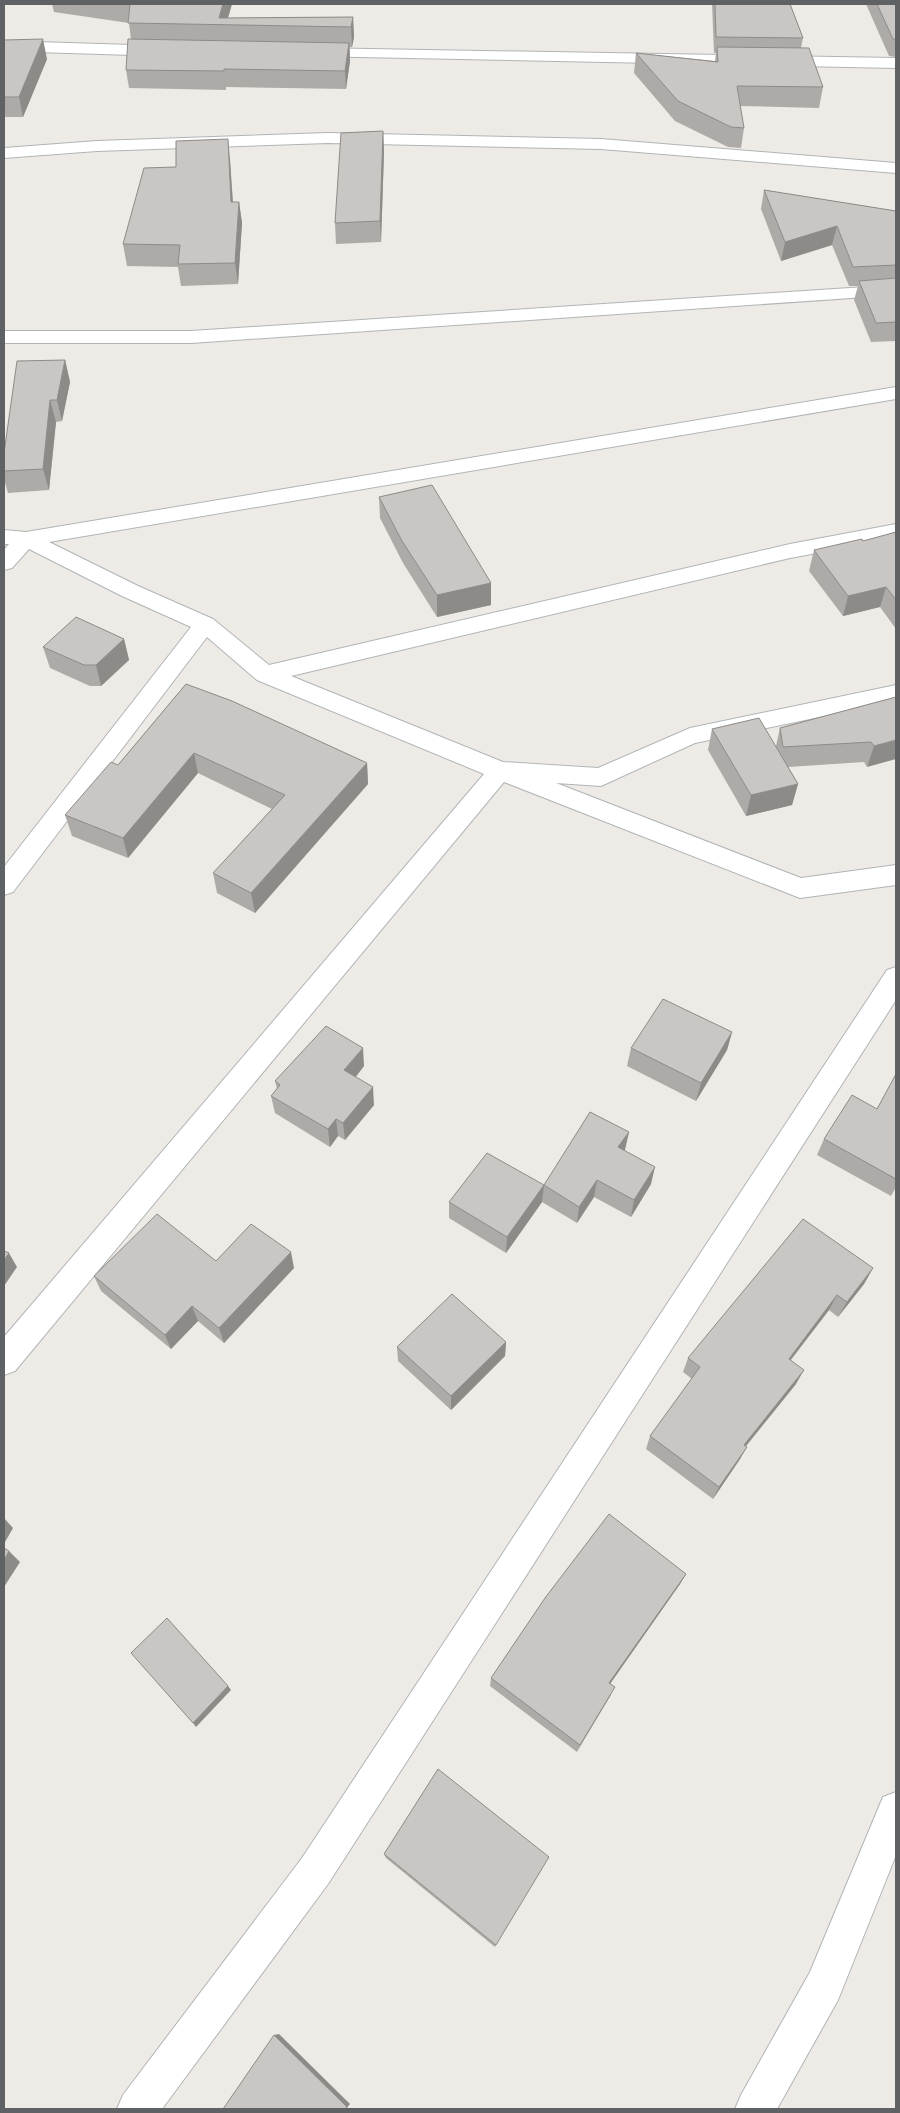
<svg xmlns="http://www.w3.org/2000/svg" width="900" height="2113" font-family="'Fira Sans Condensed',sans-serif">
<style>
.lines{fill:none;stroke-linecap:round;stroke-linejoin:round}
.minor-casing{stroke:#b1b4b6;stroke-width:2}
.minor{fill:#fff;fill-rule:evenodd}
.wall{fill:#adaaa8}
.shaded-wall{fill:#8d8b88}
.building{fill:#c9c6c3;stroke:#8d8b88}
</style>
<rect width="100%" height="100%" fill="#eeebe6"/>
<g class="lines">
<defs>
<g id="minor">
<path d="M4,41L165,46L170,48L173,51L170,54L165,56L4,51Z"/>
<path d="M313,48L896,58V68L308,56L305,53L308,50Z"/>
<path d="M328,133L601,139L896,163V173L601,149L328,143L97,151L4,158V148L97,141Z"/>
<path d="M896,285V295L191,343H4V331H191Z"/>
<path d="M896,387V399L49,542L138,586L213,619L269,665L790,544L896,524V538L790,558L291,676L503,762L598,768L690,728L896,685V701L695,743L601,786L556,783L801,878L896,865V885L800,898L504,782L15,1371L4,1375V1337L484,774L257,680L207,637L13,892L4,895V867L191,627L122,596L29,549L12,568L4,570V550L9,544H4V530L26,532Z"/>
<path d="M896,967V1000L328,1884L162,2109H117L123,2095L302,1858L887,970Z"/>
<path d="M896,1792V1855L838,2000L777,2109H735L741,2095L810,1972L883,1797Z"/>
</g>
</defs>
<use href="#minor" class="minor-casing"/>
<use href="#minor" class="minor"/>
</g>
<g class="wall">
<path d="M52,4H232L228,18L353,17L354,37L352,47H350V61L346,89L226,87V90L129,88L126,70L131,39L129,23L54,12Z"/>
<path d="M712,4H790L803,38L801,48L823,87L819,108L740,106L744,128L741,148L728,147L675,121L634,73L636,53L715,61L716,53H714Z"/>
<path d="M866,4H896V57L889,56Z"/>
<path d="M4,40L47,59L23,117H4Z"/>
<path d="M383,131L384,152L381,242L336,244L335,223Z"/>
<path d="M230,160L233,202H239L242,223L238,284L181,286L178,267L127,266L123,244Z"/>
<path d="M764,190L896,211V341L871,342L854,300L858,286H849L832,245L781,261L761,209Z"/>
<path d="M65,360L70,382L62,421L56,422L49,490L8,493L4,479V453Z"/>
<path d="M379,497L491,583V605L437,617L403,563L380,518Z"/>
<path d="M896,532V629L880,607L843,616L809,571L814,550L863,541Z"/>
<path d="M124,639L129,660L101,686H90L50,668L43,647Z"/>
<path d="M186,684L367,763L368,784L255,913L217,893L213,873L272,809L198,773L128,858L72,836L65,815L118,765Z"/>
<path d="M896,697L867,767L864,762L788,767L798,784L792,805L746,816L708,750L712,729L776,746L780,728Z"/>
<path d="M732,1032L727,1050L696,1101L627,1066L631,1048Z"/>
<path d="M364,1066L356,1077L374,1105L345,1140L338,1136L330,1147L275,1113L271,1096L277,1089L275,1081Z"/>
<path d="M896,1074V1187L891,1196L817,1155L824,1139L877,1109Z"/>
<path d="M629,1132L624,1150L651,1184L631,1217L594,1197L577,1223L542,1202L506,1253L449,1218V1202L544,1185Z"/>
<path d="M216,1261L294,1268L224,1343L198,1321L171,1349L101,1291L94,1276Z"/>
<path d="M873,1268L864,1284L838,1317L829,1310L791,1360L796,1384L746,1446L740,1459L713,1499L646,1449L650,1436L692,1379L683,1372L688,1358Z"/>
<path d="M506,1342L505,1356L451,1410L398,1361L397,1347Z"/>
<path d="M686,1574L680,1584L610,1684L611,1695L577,1752L490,1686L491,1678Z"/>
<path d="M384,1854L496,1945L495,1947L386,1858Z"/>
</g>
<g class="shaded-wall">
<path d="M223,4H232L226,24L219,18Z"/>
<path d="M353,17L354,37L352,47L351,27Z"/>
<path d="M43,39L47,59L23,117L19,97Z"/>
<path d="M349,43L350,61L346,89L345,71Z"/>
<path d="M383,131L384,152L381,242L380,221Z"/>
<path d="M228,139L230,160L234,223L231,202Z"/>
<path d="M239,202L242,223L238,284L235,263Z"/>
<path d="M837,226L832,245L781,261L785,242Z"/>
<path d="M65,360L70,382L62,421L57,400Z"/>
<path d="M50,400L56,422L49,490L43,469Z"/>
<path d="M491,583V605L437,617V595Z"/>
<path d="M886,587L880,607L843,616L848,596Z"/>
<path d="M124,639L129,660L101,686L96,665Z"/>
<path d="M896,740V759L867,767L874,746Z"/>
<path d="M194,753L198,773L128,858L123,838Z"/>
<path d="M367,763L368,784L255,913L251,893Z"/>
<path d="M798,784L792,805L746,816L751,795Z"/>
<path d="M732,1032L727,1050L696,1101L701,1083Z"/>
<path d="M363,1048L364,1066L346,1088L344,1070Z"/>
<path d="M373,1087L374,1105L345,1140L343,1123Z"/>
<path d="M336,1119L338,1136L330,1147L328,1129Z"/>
<path d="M629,1132L625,1150L615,1164L618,1147Z"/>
<path d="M655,1167L651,1184L631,1217L634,1200Z"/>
<path d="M597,1180L594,1197L577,1223L579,1207Z"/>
<path d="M544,1185L542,1202L506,1253L507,1237Z"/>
<path d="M291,1252L294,1268L224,1343L219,1328Z"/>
<path d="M9,1253L17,1267L4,1286V1260Z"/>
<path d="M873,1268L864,1284L838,1317L847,1302Z"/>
<path d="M837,1295L829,1310L781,1372L789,1359Z"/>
<path d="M192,1306L198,1321L171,1349L165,1335Z"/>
<path d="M506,1342L505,1356L451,1410V1396Z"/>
<path d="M804,1370L796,1384L737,1457L744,1445Z"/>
<path d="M747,1447L740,1459L713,1499L719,1487Z"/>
<path d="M4,1518L13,1528L4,1544Z"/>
<path d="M9,1551L20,1562L4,1587V1560Z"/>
<path d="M686,1574L680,1584L605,1691L609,1683Z"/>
<path d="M228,1686L231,1690L196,1727L193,1723Z"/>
<path d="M279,2034L350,2104L346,2109L274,2035Z"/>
</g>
<g class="building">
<path d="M130,4H223L219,18L353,17L351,27L128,23Z"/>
<path d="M715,4H790L803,38L716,37Z"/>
<path d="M877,4H896V39H893Z"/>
<path d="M43,39L19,97H4V40Z"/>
<path d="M128,39L349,43L345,71L224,69V71L126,70Z"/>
<path d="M717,47L809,48L823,87L737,86L744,128L731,127L678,101L636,53L718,62Z"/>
<path d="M383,131L380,221L335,223L341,133Z"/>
<path d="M228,139L231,202H239L235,263L178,264L180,245L123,244L144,168L176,167V141Z"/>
<path d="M764,190L896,211V265L853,267L837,226L785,242Z"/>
<path d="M896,278V322L876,323L859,281Z"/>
<path d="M65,360L57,400H50L43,469L4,471V453L17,361Z"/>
<path d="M432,485L491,583L437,595L402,541L379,497Z"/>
<path d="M896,532V600L886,587L848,596L814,550L862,539L863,541Z"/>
<path d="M76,617L124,639L96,665H84L43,647Z"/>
<path d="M186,684L232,701L367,763L251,893L213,873L285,795L194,753L123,838L65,815L111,762L118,765Z"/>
<path d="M896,697V740L874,746L871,742L783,747L780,728Z"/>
<path d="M759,718L798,784L751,795L712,729Z"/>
<path d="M663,999L732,1032L701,1083L631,1048Z"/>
<path d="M326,1026L363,1048L344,1070L373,1087L343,1123L336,1119L328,1129L271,1096L280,1085L275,1081Z"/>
<path d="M896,1074V1179L824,1139L852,1095L877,1109Z"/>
<path d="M590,1112L629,1132L618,1147L655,1167L634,1200L597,1180L579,1207L544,1185Z"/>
<path d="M487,1153L544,1185L507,1237L449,1202Z"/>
<path d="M157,1214L216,1261L251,1224L291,1252L219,1328L192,1306L165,1335L94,1276Z"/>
<path d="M803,1219L873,1268L847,1302L837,1295L789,1359L804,1370L744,1445L747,1447L719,1487L650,1436L700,1367L688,1358Z"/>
<path d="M4,1251L9,1253L4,1260Z"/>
<path d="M452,1294L506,1342L451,1396L397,1347Z"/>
<path d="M609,1514L686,1574L609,1683L615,1687L580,1745L491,1678L545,1598Z"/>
<path d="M4,1548L9,1551L4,1560Z"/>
<path d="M167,1618L228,1686L193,1723L131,1653Z"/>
<path d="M438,1769L549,1857L496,1945L384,1854Z"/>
<path d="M274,2035L347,2107L345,2109H223Z"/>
</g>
<rect width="900" height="2113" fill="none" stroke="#5e6264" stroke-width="10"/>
</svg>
